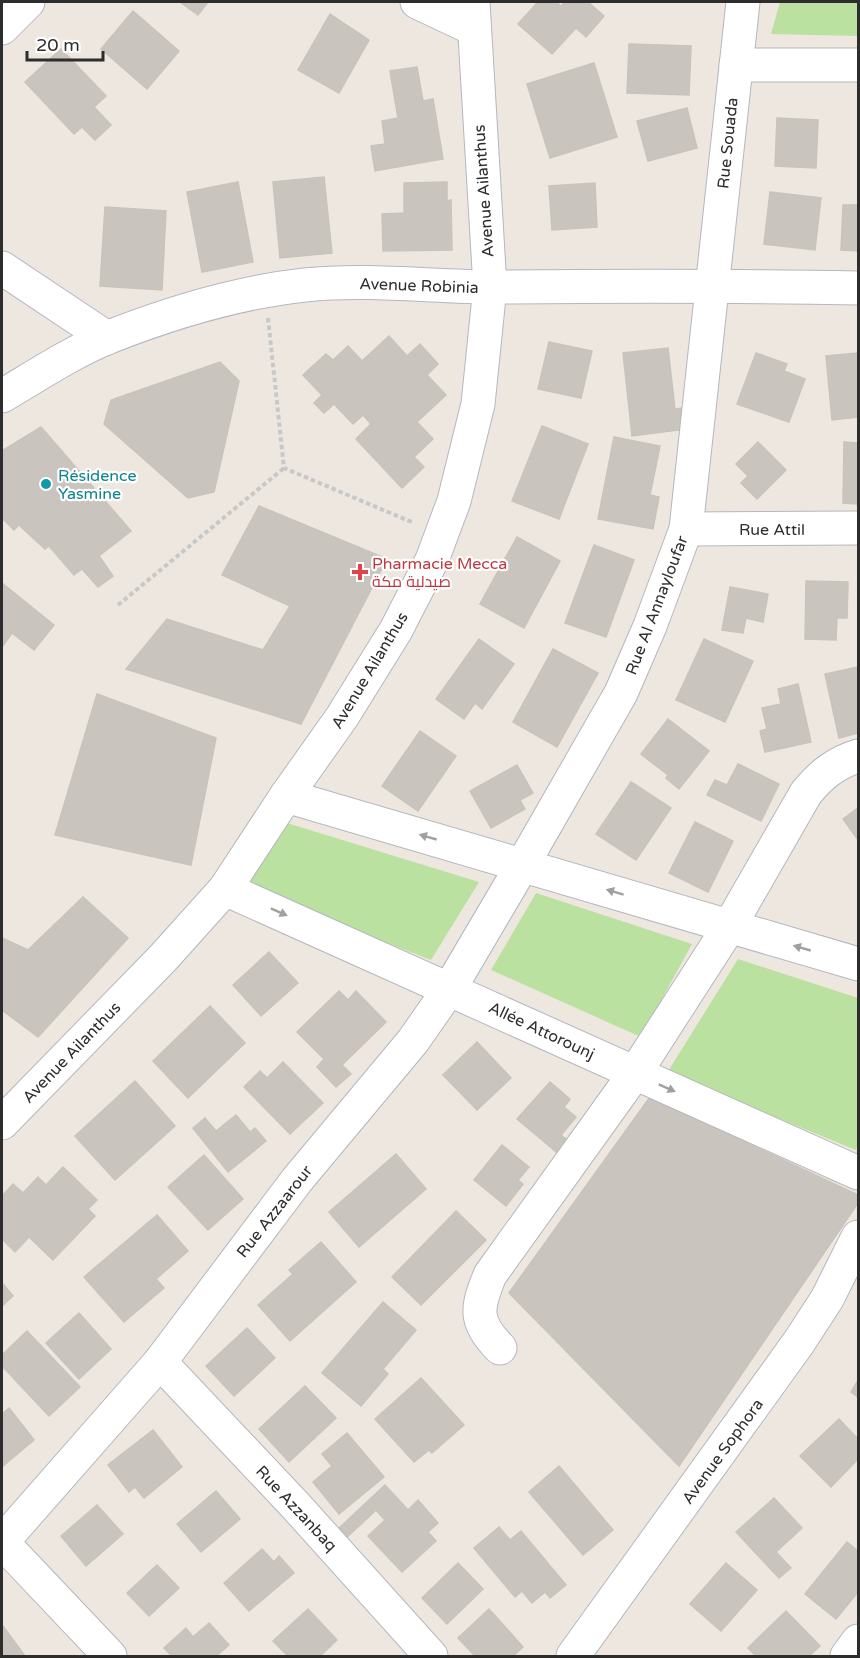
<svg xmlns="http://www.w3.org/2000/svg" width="860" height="1658" font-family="'Varela Round',Cairo,sans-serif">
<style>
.green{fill:#bbe1a0}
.building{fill:#c9c5be;stroke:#c9c3ba;stroke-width:1.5}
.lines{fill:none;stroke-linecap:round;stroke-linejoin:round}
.minor-casing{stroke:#b4b7bf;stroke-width:35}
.path{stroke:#c8c8c8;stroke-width:4;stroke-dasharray:4.5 3;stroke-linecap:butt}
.minor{stroke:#fff;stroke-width:33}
.oneway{fill:#a0a0a0}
.culture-dot{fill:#0f9aa8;stroke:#fff;stroke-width:2}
.health-dot{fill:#e0444e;stroke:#fff;stroke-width:2}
.labels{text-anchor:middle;stroke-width:4.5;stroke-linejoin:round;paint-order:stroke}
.street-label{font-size:16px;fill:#2d2d2d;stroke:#fff}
.culture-label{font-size:16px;fill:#0d838f;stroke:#fff;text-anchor:start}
.health-label{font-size:16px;fill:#be3a42;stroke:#fff;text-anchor:start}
</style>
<rect width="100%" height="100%" fill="#ede7e0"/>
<g class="green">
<path d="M780,2H858V36L771,34Z"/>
<path d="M287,823L479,882L431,960L246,888Z"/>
<path d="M536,893L692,944L641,1037L491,970Z"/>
<path d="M738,959L858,998V1143L856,1150L667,1073Z"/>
</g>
<g class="building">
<path d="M180,2H208L198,15Z"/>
<path d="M538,2H556L561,6L565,2H588L604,16L586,37L576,28L552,54L518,24Z"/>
<path d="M133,11L179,51L147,89L101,49Z"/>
<path d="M330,14L369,40L339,93L298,70Z"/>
<path d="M629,44L691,46L689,95L627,93Z"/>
<path d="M61,49L106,96L94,107L111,125L95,140L82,127L74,134L25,82Z"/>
<path d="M594,63L617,137L550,158L527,84Z"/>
<path d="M417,67L423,101L433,99L443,159L375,171L371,146L385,144L382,121L398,118L390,71Z"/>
<path d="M687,108L697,148L648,161L637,121Z"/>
<path d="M777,118L818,120L816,168L775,166Z"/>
<path d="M324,177L332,253L280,258L273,182Z"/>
<path d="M238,182L253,262L202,272L187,192Z"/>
<path d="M447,182V201L451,200L452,250L383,251L382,214L404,213V183Z"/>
<path d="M595,183L597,227L552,230L549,186Z"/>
<path d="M770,192L821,198L815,250L764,244Z"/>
<path d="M843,205H858V251L841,250Z"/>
<path d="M105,207L166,211L162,290L100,286Z"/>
<path d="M389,336L407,356L420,344L438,364L427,375L446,395L417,422L433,439L414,457L424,467L402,488L356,439L371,424L363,415L353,424L334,404L324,413L314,403L322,395L303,375L326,354L333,360L348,346L362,361Z"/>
<path d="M549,342L592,351L581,398L538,389Z"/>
<path d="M668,348L675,409L690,407L693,428L632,436L623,353Z"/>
<path d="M756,353L787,364L784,371L805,379L789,422L737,404Z"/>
<path d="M858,353V417L832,420L826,356Z"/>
<path d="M220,362L239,381L214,492L188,498L104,424L111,400Z"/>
<path d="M542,426L588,444L559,519L512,501Z"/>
<path d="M41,427L131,531L99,556L113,576L98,587L82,569L74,575L49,546L45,549L19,525L14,530L2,518V451Z"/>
<path d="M614,437L660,446L650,495L659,497L653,529L598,519Z"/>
<path d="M758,442L786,470L757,499L741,483L748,476L736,464Z"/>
<path d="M844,442L858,443V504L843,503Z"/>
<path d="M259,506L387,559L301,724L126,669L167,619L263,650L290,606L222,575Z"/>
<path d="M517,537L560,561L524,628L480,604Z"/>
<path d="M594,545L634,560L606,637L565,623Z"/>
<path d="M806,581L848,582L847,618H837L836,640L805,639Z"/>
<path d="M2,583L54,625L34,650L12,633L2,647Z"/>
<path d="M730,587L768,594L763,622L746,618L743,633L722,630Z"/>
<path d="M479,639L514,664L482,709L475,703L464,719L436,699Z"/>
<path d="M704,639L753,661L725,722L676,700Z"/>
<path d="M553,649L598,673L557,747L513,722Z"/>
<path d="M858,667V733L839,738L825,674Z"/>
<path d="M798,684L811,742L765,752L760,731L767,729L762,708L781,704L778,689Z"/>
<path d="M97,694L216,738L191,865L55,835Z"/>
<path d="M668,719L709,751L679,789L666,778L668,775L641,754Z"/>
<path d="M420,731L456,756L418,811L382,786Z"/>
<path d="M738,764L779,784L761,821L707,795L715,780L727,785Z"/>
<path d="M517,765L533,793L520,800L525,809L491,828L470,791Z"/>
<path d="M631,782L671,808L636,860L596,834Z"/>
<path d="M858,808V840L843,819Z"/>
<path d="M695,822L733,841L708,892L669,873Z"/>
<path d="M83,897L128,938L38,1037L2,1010V938L28,950Z"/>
<path d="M269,952L298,983L261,1016L233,985Z"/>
<path d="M339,991L348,1000L356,991L386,1022L342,1065L351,1074L336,1087L317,1067L324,1059L297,1032Z"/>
<path d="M210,1006L245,1043L188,1098L153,1061Z"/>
<path d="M477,1042L511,1078L477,1110L443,1075Z"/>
<path d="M283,1062L323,1103L290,1134L244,1087L260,1071L267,1078Z"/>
<path d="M135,1081L175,1126L115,1180L75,1136Z"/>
<path d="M550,1082L570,1099L564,1107L576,1117L561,1135L578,1149L567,1161L517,1119Z"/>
<path d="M650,1097L858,1195V1203L679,1466L509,1293Z"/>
<path d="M236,1115L250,1132L255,1128L266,1141L228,1172L193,1128L205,1118L216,1131Z"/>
<path d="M502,1145L529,1167L518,1180L523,1184L506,1206L474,1180Z"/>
<path d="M396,1154L426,1189L359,1247L329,1212Z"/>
<path d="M204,1155L243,1199L208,1230L168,1187Z"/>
<path d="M63,1167L97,1200L88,1209L95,1216L53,1260L29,1237L15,1252L2,1239V1196L13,1184L23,1193L38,1177L46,1185Z"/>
<path d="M456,1211L486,1240L421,1305L392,1277Z"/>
<path d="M157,1215L188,1251L156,1279L164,1288L124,1322L84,1277Z"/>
<path d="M321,1242L356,1282L290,1341L258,1305L293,1274L289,1270Z"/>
<path d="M2,1283L13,1296L2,1306Z"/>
<path d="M383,1302L416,1330L383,1369L388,1374L361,1406L322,1373Z"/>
<path d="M79,1313L111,1349L79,1379L46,1343Z"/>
<path d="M247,1328L275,1358L234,1396L206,1366Z"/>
<path d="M27,1331L80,1387L49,1416L2,1366V1355Z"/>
<path d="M421,1378L464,1425L432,1453L429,1450L414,1462L375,1419Z"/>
<path d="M858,1380V1397L851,1392Z"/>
<path d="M305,1386L336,1418L289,1462L259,1429Z"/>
<path d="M9,1408L34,1440L2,1467V1414Z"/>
<path d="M839,1419L858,1439V1459L831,1487L800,1456Z"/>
<path d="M153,1430L182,1467L144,1498L135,1487L129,1492L108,1465Z"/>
<path d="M347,1433L384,1477L339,1514L313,1482L332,1466L322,1454Z"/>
<path d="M559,1466L613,1530L583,1555L529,1492Z"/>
<path d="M385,1485L408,1510L418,1500L438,1523L428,1532L436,1541L402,1572L368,1536L385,1520L376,1510L345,1539L337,1530Z"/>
<path d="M216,1491L240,1519L201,1552L177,1524Z"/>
<path d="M774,1498L802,1528L776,1552L791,1568L779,1578L736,1532Z"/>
<path d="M97,1505L123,1534L86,1566L61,1536Z"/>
<path d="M499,1527L510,1540L521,1531L566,1585L550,1598L545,1592L532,1603L522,1591L515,1597L474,1548Z"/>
<path d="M847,1542L858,1551V1592L836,1619L805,1594Z"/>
<path d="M262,1549L274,1562L279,1556L294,1573L249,1611L224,1583Z"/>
<path d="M458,1563L483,1589L447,1624L422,1598Z"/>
<path d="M726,1563L757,1590L721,1631L690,1604Z"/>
<path d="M157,1565L179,1588L149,1616L127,1593Z"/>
<path d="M308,1609L337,1640L320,1656H288L273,1641Z"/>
<path d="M489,1609L523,1647L513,1656H475L458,1638Z"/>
<path d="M786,1611L820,1646L809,1656H756L748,1648Z"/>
<path d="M209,1623L229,1645L216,1656H172L164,1648L186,1628L193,1637Z"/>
<path d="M3,1626L25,1656H2Z"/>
</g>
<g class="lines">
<defs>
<g id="minor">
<path d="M417,2L472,28"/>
<path d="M2,28L28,2"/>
<path d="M736,65H858"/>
<path d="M2,268L107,338"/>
<path d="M2,396C36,376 72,352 109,337C170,313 240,292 305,285C372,278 439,288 505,287C623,286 741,286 858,288"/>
<path d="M686,529L858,528"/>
<path d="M286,796L858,964"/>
<path d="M225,889L858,1173"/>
<path d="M2,1123L163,958L225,889L286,796L342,717L396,630L432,560L454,501L478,404L490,287L473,2"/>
<path d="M500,1348C473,1321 477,1307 490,1275L635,1073L729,927L806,793C821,775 835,763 858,756"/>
<path d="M160,1362L295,1505L431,1656"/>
<path d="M2,1542L160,1362L297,1180L413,1041L450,988L523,864L621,693L650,626L686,529L743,2"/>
<path d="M2,1542L110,1656"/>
<path d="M573,1656L799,1342L827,1299L858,1237"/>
<path d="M847,1656L858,1641"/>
</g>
</defs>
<use href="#minor" class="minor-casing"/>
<g class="path">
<path d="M268,318L284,468L414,523"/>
<path d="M118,605L284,468"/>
</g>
<use href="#minor" class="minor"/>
</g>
<defs><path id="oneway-solid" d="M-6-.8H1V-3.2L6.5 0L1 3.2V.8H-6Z" transform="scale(1.5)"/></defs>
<g class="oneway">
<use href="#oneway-solid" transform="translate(428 837) rotate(-164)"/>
<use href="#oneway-solid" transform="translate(615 892) rotate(-163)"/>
<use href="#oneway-solid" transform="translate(279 912) rotate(24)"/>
<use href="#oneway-solid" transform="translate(802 948) rotate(-164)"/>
<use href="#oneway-solid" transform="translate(667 1088) rotate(24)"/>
</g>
<circle class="culture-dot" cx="46" cy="484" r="6"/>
<path class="health-dot" d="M357 563h6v6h6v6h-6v6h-6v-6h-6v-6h6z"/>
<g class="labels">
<g class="street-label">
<text transform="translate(727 143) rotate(-84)" y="6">Rue Souada</text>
<text transform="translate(483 191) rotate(-94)" y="6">Avenue Ailanthus</text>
<text transform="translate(419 285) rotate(2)" y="6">Avenue Robinia</text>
<text x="772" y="535">Rue Attil</text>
<text transform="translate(656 605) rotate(-69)" y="6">Rue Al Annayloufar</text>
<text transform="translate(369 670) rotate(-59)" y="6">Avenue Ailanthus</text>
<text transform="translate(542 1030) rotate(25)" y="6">Allée Attorounj</text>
<text transform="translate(71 1052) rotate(-46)" y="6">Avenue Ailanthus</text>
<text transform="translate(274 1211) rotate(-52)" y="6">Rue Azzaarour</text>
<text transform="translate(722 1451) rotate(-54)" y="6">Avenue Sophora</text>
<text transform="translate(297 1508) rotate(47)" y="6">Rue Azzanbaq</text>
</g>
<g class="culture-label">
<text x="58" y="481">Résidence<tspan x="58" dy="18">Yasmine</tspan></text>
</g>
<g class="health-label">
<text x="372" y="569">Pharmacie Mecca<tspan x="372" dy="18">صيدلية مكة</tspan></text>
</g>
</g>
<rect width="860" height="1658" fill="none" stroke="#2d2d2d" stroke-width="6"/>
<path d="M27 51v9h76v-9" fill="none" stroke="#2d2d2d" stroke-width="3"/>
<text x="36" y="51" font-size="18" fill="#2d2d2d" stroke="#ffffff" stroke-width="4.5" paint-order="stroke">20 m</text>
</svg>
